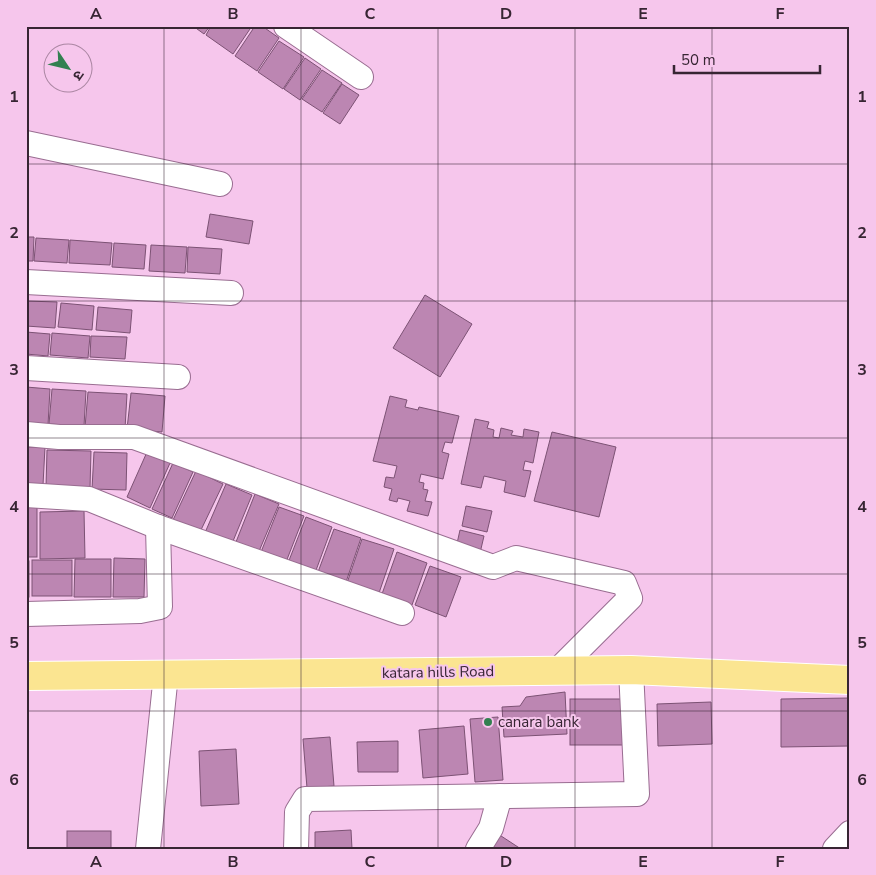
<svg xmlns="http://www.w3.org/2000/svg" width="876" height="875" font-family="'Nunito Sans','Noto Sans Devanagari',sans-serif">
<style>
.building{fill:#bc86b2;stroke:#7c5274}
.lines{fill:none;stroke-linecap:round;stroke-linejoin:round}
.minor-casing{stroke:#996d91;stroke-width:26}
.major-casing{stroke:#fff;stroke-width:30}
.minor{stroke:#fff;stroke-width:24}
.major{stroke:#fbe591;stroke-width:28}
.grid{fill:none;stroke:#372533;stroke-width:1;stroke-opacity:0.55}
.poi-dot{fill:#328050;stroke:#f6c6ec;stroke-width:2}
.labels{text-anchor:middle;stroke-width:4;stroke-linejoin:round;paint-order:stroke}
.street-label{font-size:15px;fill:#372533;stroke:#f6c6ec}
.poi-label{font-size:15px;fill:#372533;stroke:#f6c6ec;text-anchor:start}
.neatline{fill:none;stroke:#372533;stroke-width:2}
.grid-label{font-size:16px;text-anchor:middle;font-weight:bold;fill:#372533}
</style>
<rect width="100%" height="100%" fill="#f6c6ec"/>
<g class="building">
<path d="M193,26H210L204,34Z"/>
<path d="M211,26H252L233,54L206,35Z"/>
<path d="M255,26H262L279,38L257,71L235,56Z"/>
<path d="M279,41L304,57L283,89L258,72Z"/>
<path d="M305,58L321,69L300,100L284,89Z"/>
<path d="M322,70L342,83L322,112L302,99Z"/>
<path d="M342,84L359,95L340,124L323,113Z"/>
<path d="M210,214L253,221L249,244L206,237Z"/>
<path d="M26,237H34L33,261H26Z"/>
<path d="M36,238L69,240L67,263L34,261Z"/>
<path d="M70,240L112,243L110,265L69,263Z"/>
<path d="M114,243L146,245L144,269L112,267Z"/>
<path d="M151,245L187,247L185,273L149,271Z"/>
<path d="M188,247L222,249L220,274L187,272Z"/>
<path d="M425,295L472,324L440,377L393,348Z"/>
<path d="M26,301L57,302L55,328L26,326Z"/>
<path d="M61,303L94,306L92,330L58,327Z"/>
<path d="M98,307L132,310L130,333L96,330Z"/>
<path d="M26,332L50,334L48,356L26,354Z"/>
<path d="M52,333L90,336L88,358L50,355Z"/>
<path d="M91,336L127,337L125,359L90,357Z"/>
<path d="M26,387L50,389L48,425L26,424Z"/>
<path d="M52,389L86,391L84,426L49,424Z"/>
<path d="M88,392L127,394L125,429L85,427Z"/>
<path d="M131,393L165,396L162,432L127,429Z"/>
<path d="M390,396L407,400L405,407L418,410L419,407L459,416L452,443L445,442L442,452L449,454L443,479L421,474L419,482L424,483L423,489L428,490L425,501L432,502L428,516L407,511L410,501L398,498L397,502L389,500L392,489L384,487L386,477L394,478L397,466L373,461Z"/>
<path d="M475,419L489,422L487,428L494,430L493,437L499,438L501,428L513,431L511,435L523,437L524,429L539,432L533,463L525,461L523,470L531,471L525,497L504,492L506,481L484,476L481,488L461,484Z"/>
<path d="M552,432L616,447L599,517L534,501Z"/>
<path d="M26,447H45L43,485L26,484Z"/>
<path d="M47,450L91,451L90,488L46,487Z"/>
<path d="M94,452L127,453L126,490L92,489Z"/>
<path d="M147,452L170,463L150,508L127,497Z"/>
<path d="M173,463L193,472L172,518L152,509Z"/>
<path d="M196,471L223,484L200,532L173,520Z"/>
<path d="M226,484L252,495L231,546L204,535Z"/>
<path d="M255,494L279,504L257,556L234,547Z"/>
<path d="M466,506L492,511L487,532L462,526Z"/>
<rect x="26" y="507" width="11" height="50"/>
<path d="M279,507L304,516L286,562L261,552Z"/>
<path d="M84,511L85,558L40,559V512Z"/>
<path d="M306,517L332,527L315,573L288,563Z"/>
<path d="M334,529L361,538L346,582L318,572Z"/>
<path d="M460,530L484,536L480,553L456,548Z"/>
<path d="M362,539L394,549L379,593L347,583Z"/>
<path d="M397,552L427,563L412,605L382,594Z"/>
<path d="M114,558L145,559L144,597H113Z"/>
<path d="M75,559H111V597H74Z"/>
<rect x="32" y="560" width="40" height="36"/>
<rect x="26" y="561" width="3" height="36"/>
<path d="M430,566L461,577L446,617L415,605Z"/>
<path d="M565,692L567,734L504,737L502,707L520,706L526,697Z"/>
<path d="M850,698V746L781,747V699Z"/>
<rect x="570" y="699" width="58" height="46"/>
<path d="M711,702L712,744L658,746L657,704Z"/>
<path d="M498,717L503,780L475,782L470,719Z"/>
<path d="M464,726L468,774L423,778L419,730Z"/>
<path d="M330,737L334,786L307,788L303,739Z"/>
<path d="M398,741V772H358L357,742Z"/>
<path d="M236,749L239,804L201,806L199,751Z"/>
<path d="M351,830L352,849H315V832Z"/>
<rect x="67" y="831" width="44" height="18"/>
<path d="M495,832L521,849H484Z"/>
</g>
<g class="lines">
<defs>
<g id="minor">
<path d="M286,26L361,77"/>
<path d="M26,143L220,184"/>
<path d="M26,282L231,293"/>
<path d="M26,368L178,377"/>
<path d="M26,434L59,437H134L493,567L516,558L624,583L630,598L557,671"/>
<path d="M26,495L89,499L158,527L402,613"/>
<path d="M26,614L140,611L160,607L158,527"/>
<path d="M148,849L166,674"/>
<path d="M296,849L297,812L305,799L637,794L631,670"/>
<path d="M478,849L491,828L500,796"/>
<path d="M835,849L850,833"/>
</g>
<path id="major" d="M26,676L631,670L850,680"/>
</defs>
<use href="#minor" class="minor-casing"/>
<use href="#major" class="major-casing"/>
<use href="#minor" class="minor"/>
<use href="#major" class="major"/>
</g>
<path class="grid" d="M164,26V849M301,26V849M438,26V849M575,26V849M712,26V849M26,164H850M26,301H850M26,438H850M26,574H850M26,711H850"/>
<circle class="poi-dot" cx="488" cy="722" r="5"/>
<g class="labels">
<g class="street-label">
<text transform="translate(438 672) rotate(-1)" y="5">katara hills Road</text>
</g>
<g class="poi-label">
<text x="498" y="727">canara bank</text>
</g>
</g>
<rect width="876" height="875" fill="none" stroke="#f6c6ec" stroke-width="55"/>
<g transform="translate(68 68) rotate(125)"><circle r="24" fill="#f6c6ec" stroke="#aa86a2"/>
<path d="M0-4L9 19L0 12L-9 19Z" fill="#328050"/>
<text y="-8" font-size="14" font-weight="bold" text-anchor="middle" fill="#372533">उ</text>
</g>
<path d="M674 65v8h146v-8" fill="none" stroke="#372533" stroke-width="2.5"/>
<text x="681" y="65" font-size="15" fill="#372533" stroke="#f6c6ec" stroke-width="4" paint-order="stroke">50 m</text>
<rect x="28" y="28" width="820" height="820" class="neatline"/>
<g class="grid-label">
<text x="96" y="19">A</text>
<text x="233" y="19">B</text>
<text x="370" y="19">C</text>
<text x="506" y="19">D</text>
<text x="643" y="19">E</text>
<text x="780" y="19">F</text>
<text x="14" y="102">1</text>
<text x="862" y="102">1</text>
<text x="14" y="238">2</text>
<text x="862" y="238">2</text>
<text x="14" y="375">3</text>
<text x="862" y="375">3</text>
<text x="14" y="512">4</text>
<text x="862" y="512">4</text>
<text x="14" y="648">5</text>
<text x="862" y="648">5</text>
<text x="14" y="785">6</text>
<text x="862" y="785">6</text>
<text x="96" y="867">A</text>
<text x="233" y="867">B</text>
<text x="370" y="867">C</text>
<text x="506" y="867">D</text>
<text x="643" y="867">E</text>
<text x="780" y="867">F</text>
</g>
</svg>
